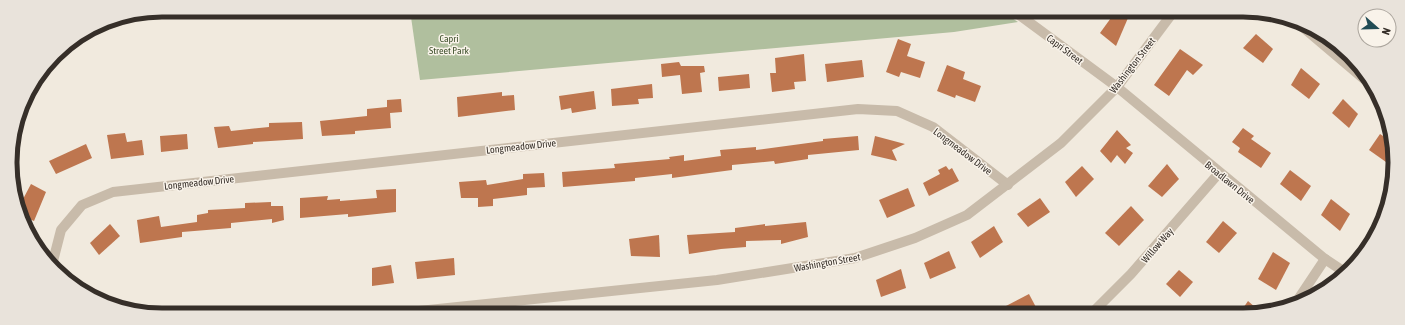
<svg xmlns="http://www.w3.org/2000/svg" width="1405" height="325" font-family="'Asap Condensed',sans-serif">
<style>
.green{fill:#b0bf9e}
.building{fill:#be764f}
.lines{fill:none;stroke-linecap:round;stroke-linejoin:round}
.street{stroke:#c8bbaa;stroke-width:10}
.labels{text-anchor:middle;stroke-width:3;stroke-linejoin:round;paint-order:stroke}
.park-label{font-size:10px;fill:#41532f;stroke:#f9f3ea}
.street-label{font-size:10px;fill:#362f29;stroke:#f9f3ea}
.rim{fill:none;stroke:#362f29;stroke-width:5}
</style>
<rect width="100%" height="100%" fill="#f1eade"/>
<path class="green" d="M410,10L1001,11L1018,22L954,32L420,80Z"/>
<g class="building">
<path d="M1116,11H1131L1116,46L1100,33Z"/>
<path d="M1256,34L1273,49L1263,63L1243,48Z"/>
<path d="M898,39L911,44L907,56L925,62L920,78L901,72L899,77L886,72Z"/>
<path d="M1180,49L1203,65L1193,75L1187,70L1169,96L1154,85Z"/>
<path d="M804,54L806,81L794,82L795,89L772,92L770,73H776L775,58Z"/>
<path d="M862,60L864,77L827,82L825,64Z"/>
<path d="M679,62L681,66H704L705,72L700,73L702,92L682,94L680,75L662,77L661,64Z"/>
<path d="M947,65L965,72L963,79L981,86L975,102L956,95L955,98L937,91Z"/>
<path d="M1301,68L1320,84L1309,99L1291,85Z"/>
<path d="M749,74L750,88L719,91L718,77Z"/>
<path d="M652,84L653,98L638,99L639,104L612,106L611,89Z"/>
<path d="M594,91L596,109L572,113L571,108L561,110L559,96Z"/>
<path d="M502,92V96L514,95L515,110L458,117L457,97Z"/>
<path d="M401,99L402,112L390,113L391,128L355,131V134L322,136L320,121L367,116V109L387,107V100Z"/>
<path d="M1343,99L1358,114L1349,128L1332,113Z"/>
<path d="M302,122L303,139L253,142V144L218,148L214,127L229,126L231,131L269,127V123Z"/>
<path d="M1243,128L1254,136L1251,139L1271,153L1261,168L1238,152L1240,148L1232,142Z"/>
<path d="M1117,130L1131,145L1126,148L1133,153L1125,164L1117,155L1111,163L1100,151Z"/>
<path d="M125,133L127,142L142,140L144,155L111,159L107,135Z"/>
<path d="M187,134L188,149L161,152L160,136Z"/>
<path d="M1380,134L1391,141L1392,152L1386,162L1369,150Z"/>
<path d="M858,136L859,150L808,155V159L775,164L774,161L732,165V170L672,178V174L635,178V181L563,187L562,172L615,168L614,164L670,159L669,157L684,155V161L721,156L720,150L756,147V150L823,141V139Z"/>
<path d="M875,136L905,144L892,150L897,161L871,155Z"/>
<path d="M86,144L92,158L56,174L49,161Z"/>
<path d="M1167,164L1179,179L1162,197L1148,186Z"/>
<path d="M946,166L949,170L952,168L959,181L929,196L923,183L940,174L938,170Z"/>
<path d="M1082,166L1094,179L1076,197L1065,182Z"/>
<path d="M1290,170L1311,186L1301,201L1280,184Z"/>
<path d="M544,173L545,187L527,188V195L493,199V206L478,207V198H461L459,182L486,180L487,185L523,179V174Z"/>
<path d="M31,184L46,192L34,221L20,215L18,211L16,199L22,201Z"/>
<path d="M908,188L915,206L887,218L879,200Z"/>
<path d="M396,189V212L348,217V214L300,218V198L328,196L327,200L340,199V201L377,198L376,190Z"/>
<path d="M1040,198L1050,212L1028,227L1017,214Z"/>
<path d="M1331,199L1350,214L1340,231L1321,215Z"/>
<path d="M271,202V206H283L284,220L272,223V219L231,223V228L182,232V237L140,243L137,220L159,216L161,227L197,222V215L208,213V210L245,208V203Z"/>
<path d="M1131,206L1144,220L1119,246L1105,233Z"/>
<path d="M1223,221L1237,233L1219,253L1206,242Z"/>
<path d="M806,222L808,237L781,244V240L746,241V247L721,249L689,254L687,235L735,232V228L765,224V226Z"/>
<path d="M110,224L120,236L99,255L90,243Z"/>
<path d="M994,226L1003,242L980,258L971,242Z"/>
<path d="M659,235L660,257L631,256L629,239Z"/>
<path d="M949,251L956,268L930,279L924,263Z"/>
<path d="M1273,252L1290,263L1276,290L1258,279Z"/>
<path d="M454,258L455,275L417,279L415,262Z"/>
<path d="M391,265L394,283L372,286V268Z"/>
<path d="M901,269L906,288L881,297L876,280Z"/>
<path d="M1179,270L1193,282L1180,297L1166,284Z"/>
<path d="M1029,294L1038,311L1033,314H1008L1004,307Z"/>
<path d="M1248,301L1263,314H1239Z"/>
</g>
<g class="lines">
<g class="street">
<path d="M1014,11L1117,87L1325,259L1346,273"/>
<path d="M1299,24L1371,85"/>
<path d="M52,265L61,230L82,205L113,192L858,109L897,111L933,127L1008,185"/>
<path d="M1295,304L1325,259"/>
<path d="M390,314L717,280L855,258L915,238L967,215L1061,143L1117,87L1174,11"/>
<path d="M1091,314L1131,274L1219,173"/>
</g>
</g>
<g class="labels">
<g class="park-label">
<text x="449" y="42">Capri<tspan x="449" dy="12">Street Park</tspan></text>
</g>
<g class="street-label">
<text transform="translate(1065 49) rotate(37)" y="4">Capri Street</text>
<text transform="translate(1132 65) rotate(-52)" y="4">Washington Street</text>
<text transform="translate(521 146) rotate(-6)" y="4">Longmeadow Drive</text>
<text transform="translate(963 151) rotate(37)" y="4">Longmeadow Drive</text>
<text transform="translate(199 182) rotate(-6)" y="4">Longmeadow Drive</text>
<text transform="translate(1230 182) rotate(39)" y="4">Broadlawn Drive</text>
<text transform="translate(1157 245) rotate(-49)" y="4">Willow Way</text>
<text transform="translate(827 262) rotate(-10)" y="4">Washington Street</text>
</g>
</g>
<path d="M0 0H1405V325H0ZM162 17H1243A145 145 0 0 1 1388 162V163A145 145 0 0 1 1243 308H162A145 145 0 0 1 17 163V162A145 145 0 0 1 162 17Z" fill="#e9e3db" fill-rule="evenodd"/>
<path class="rim" d="M162 17H1243A145 145 0 0 1 1388 162V163A145 145 0 0 1 1243 308H162A145 145 0 0 1 17 163V162A145 145 0 0 1 162 17Z"/>
<g transform="translate(1377 28) rotate(110)"><circle r="19" fill="#f9f3ea" stroke="#aba59d"/>
<path d="M0-3L7 15L0 10L-7 15Z" fill="#214c55"/>
<text y="-6" font-size="11" font-weight="bold" text-anchor="middle" fill="#362f29">N</text>
</g>
</svg>
